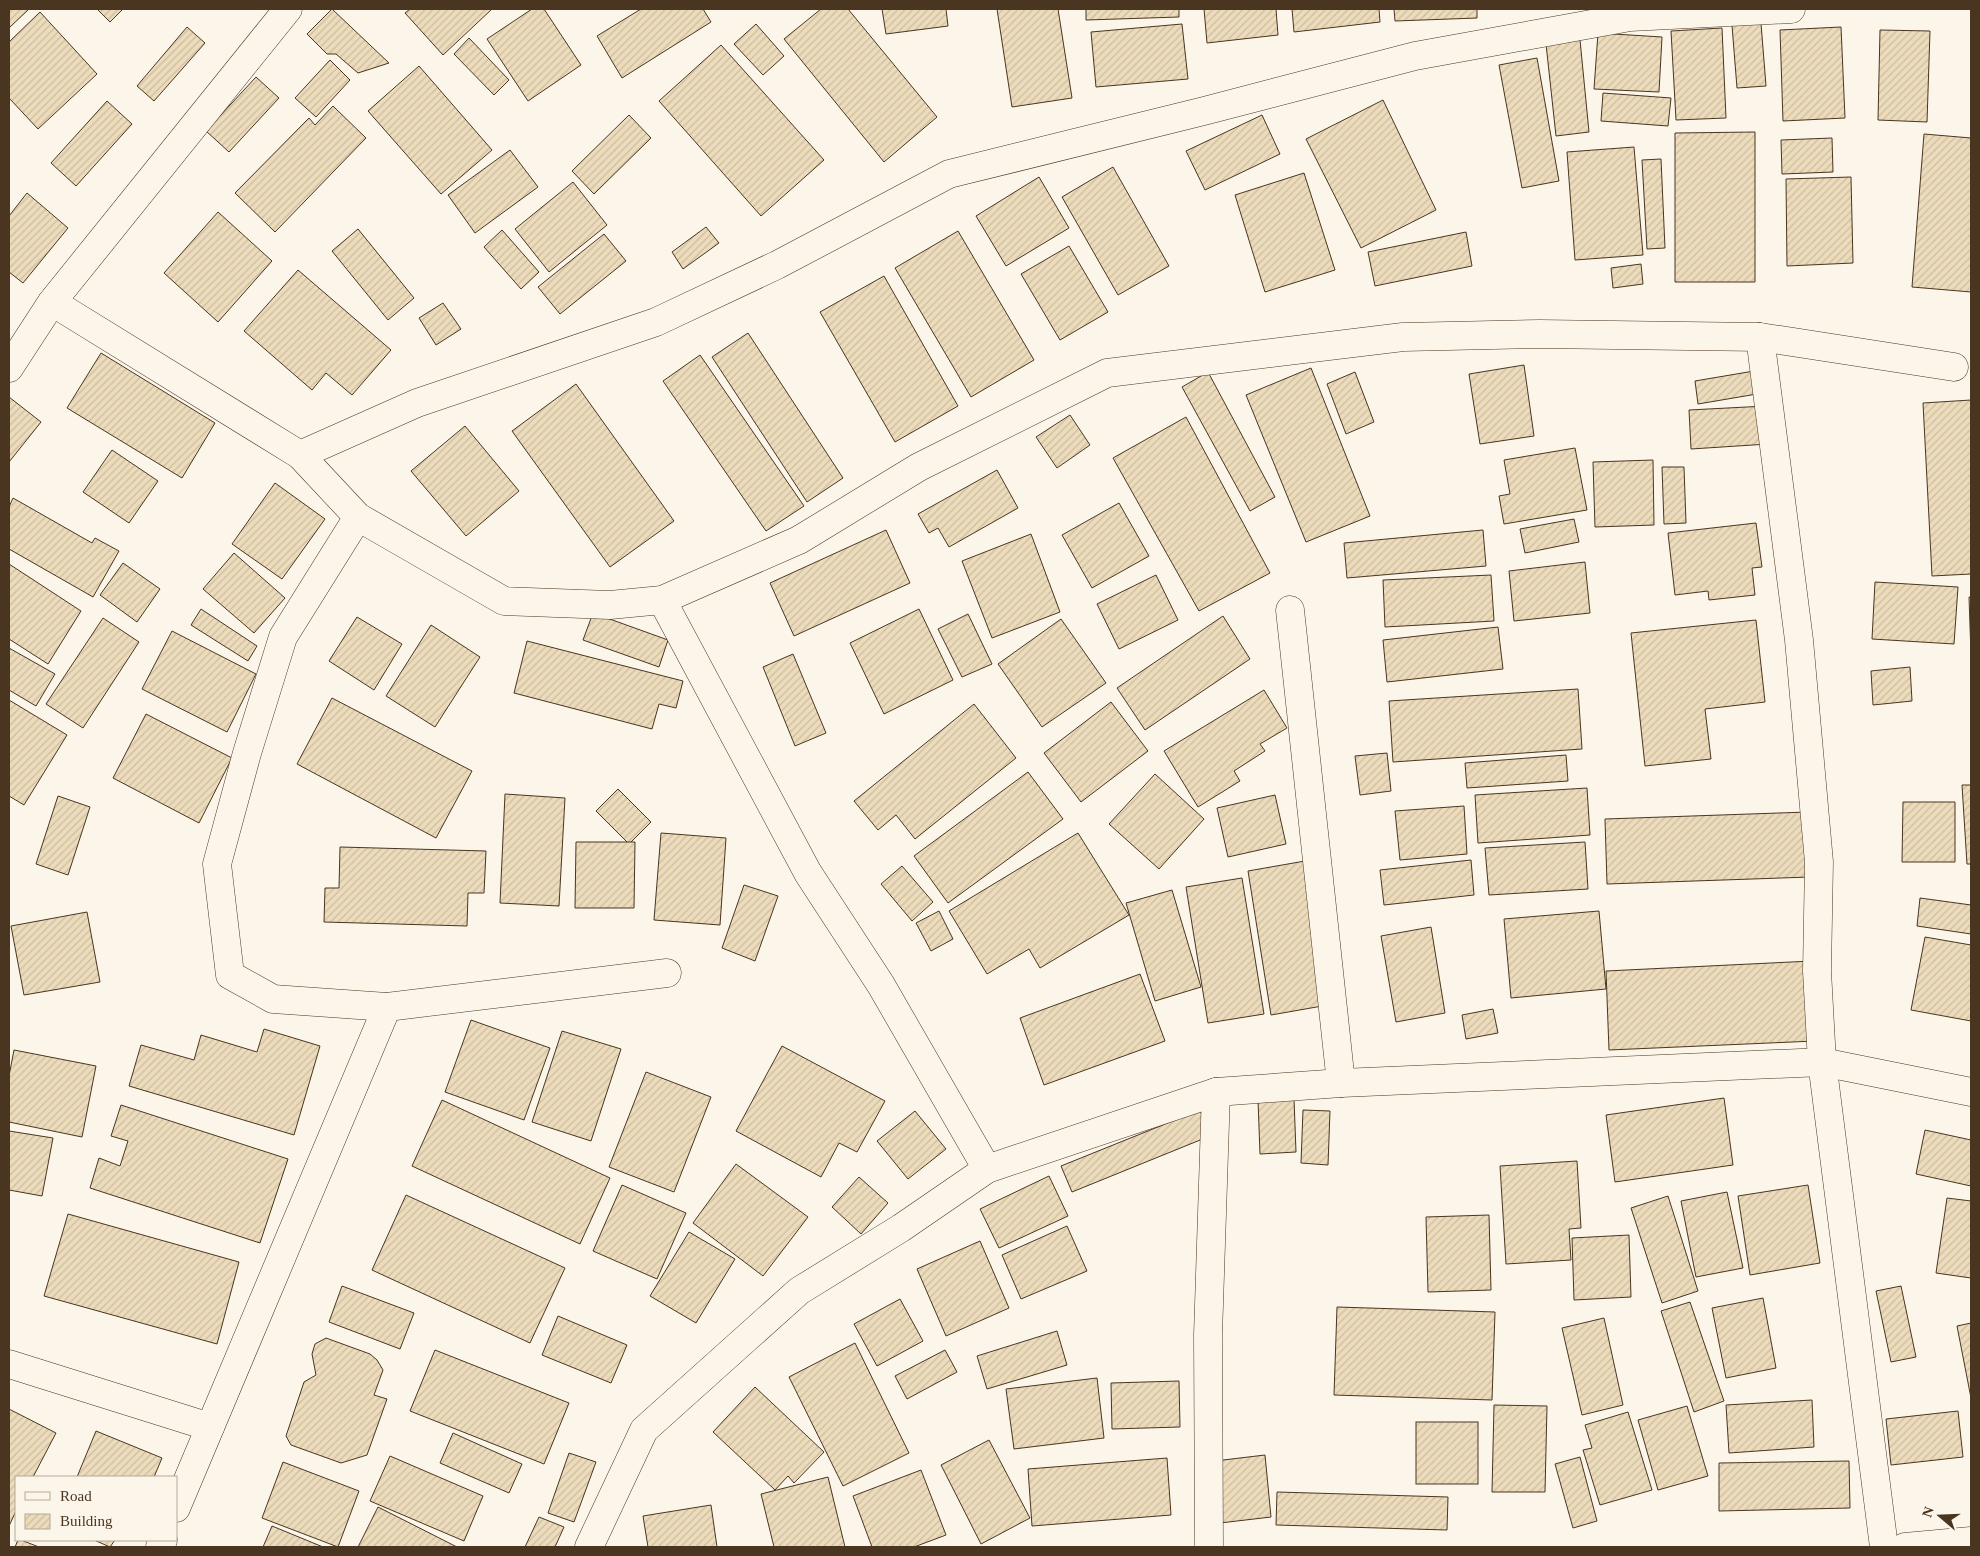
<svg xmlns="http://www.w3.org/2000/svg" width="1980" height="1556" font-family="'Times New Roman',serif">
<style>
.building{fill:url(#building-hatch);stroke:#4a3520}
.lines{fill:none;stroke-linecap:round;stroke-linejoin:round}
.street-casing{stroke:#4a3520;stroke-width:29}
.street{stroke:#fbf6e9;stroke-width:28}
</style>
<defs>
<pattern id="building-hatch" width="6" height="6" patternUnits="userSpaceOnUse" patternTransform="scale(1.25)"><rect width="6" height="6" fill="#ecdcbc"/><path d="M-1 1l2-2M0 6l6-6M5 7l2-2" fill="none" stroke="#ccbda1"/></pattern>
</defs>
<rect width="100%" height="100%" fill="#fbf6e9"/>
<g class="building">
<path d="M9,9H29L9,28Z"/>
<path d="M97,9H123L110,22Z"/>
<path d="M332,9L389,63L358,73L336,54H327L307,34Z"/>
<path d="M410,9H492L443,55L405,13Z"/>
<path d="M532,9H544L581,65L528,101L487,39Z"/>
<path d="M641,9H703L711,22L622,78L597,36Z"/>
<path d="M821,9H848L937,117L884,162L784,39Z"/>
<path d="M882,9H946L948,26L886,34Z"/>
<path d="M997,9H1058L1072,98L1012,107Z"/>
<path d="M1086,9H1179V17L1086,20Z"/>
<path d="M1204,9H1276L1278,35L1207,43Z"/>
<path d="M1292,9H1379L1380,22L1294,32Z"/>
<path d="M1394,9H1477V18L1395,21Z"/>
<path d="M1760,11L1766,86L1737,88L1731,13Z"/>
<path d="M40,12L97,74L38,129L9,98V42Z"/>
<path d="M756,24L784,56L763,75L734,44Z"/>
<path d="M1182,24L1188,79L1096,87L1091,32Z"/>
<path d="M187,27L205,43L154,101L137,86Z"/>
<path d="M1841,27L1845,118L1783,121L1780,30Z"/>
<path d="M1722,28L1726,118L1676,120L1671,31Z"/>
<path d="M1880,30L1930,31L1927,122L1878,120Z"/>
<path d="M1598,33L1662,37L1659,92L1594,89Z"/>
<path d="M469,38L509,80L494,95L454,54Z"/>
<path d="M1580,40L1589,132L1556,136L1546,44Z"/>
<path d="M721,45L824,160L761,216L659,101Z"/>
<path d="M1537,58L1559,181L1522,188L1499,65Z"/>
<path d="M330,60L350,80L316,117L295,98Z"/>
<path d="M419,66L492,150L441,194L368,111Z"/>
<path d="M256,77L279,98L229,152L206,131Z"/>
<path d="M1603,93L1671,98L1668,126L1601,121Z"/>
<path d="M1383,100L1436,210L1361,248L1306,139Z"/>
<path d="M107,101L132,124L76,186L51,163Z"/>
<path d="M333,106L366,138L275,232L235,193L309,118L315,125Z"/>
<path d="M629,115L651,138L594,194L572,171Z"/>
<path d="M1262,115L1280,154L1205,190L1186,151Z"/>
<path d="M1755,132V282H1675V133Z"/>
<path d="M1924,134L1971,138V292L1912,287Z"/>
<path d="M1832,138L1833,172L1782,174L1781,140Z"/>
<path d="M1634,147L1643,255L1575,260L1567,152Z"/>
<path d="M510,150L538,187L475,233L448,195Z"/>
<path d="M1661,159L1665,248L1647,249L1642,160Z"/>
<path d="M1113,167L1169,266L1118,295L1062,197Z"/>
<path d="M1304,173L1335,270L1265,292L1235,195Z"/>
<path d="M1039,177L1069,228L1006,266L976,216Z"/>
<path d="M1851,177L1853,263L1787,266L1786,179Z"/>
<path d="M573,182L607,225L549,272L515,229Z"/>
<path d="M27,193L68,228L23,283L9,272V216Z"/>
<path d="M218,212L272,261L218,322L164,273Z"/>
<path d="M706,227L719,243L683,269L672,252Z"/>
<path d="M358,229L414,298L388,320L332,251Z"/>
<path d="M502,230L539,272L521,289L484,247Z"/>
<path d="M958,231L1034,360L971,397L895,268Z"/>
<path d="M1466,232L1472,266L1375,286L1368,252Z"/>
<path d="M604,234L626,261L560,314L538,287Z"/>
<path d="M1069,246L1108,312L1060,340L1021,274Z"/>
<path d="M1641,264L1643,284L1613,288L1611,268Z"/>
<path d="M298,270L391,350L352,395L326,373L312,390L244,331Z"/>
<path d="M884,276L958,406L895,442L820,312Z"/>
<path d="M443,303L461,329L436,345L419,318Z"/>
<path d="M748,333L843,478L807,502L712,357Z"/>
<path d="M101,353L215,423L182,478L67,408Z"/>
<path d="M700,355L804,506L766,531L663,381Z"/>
<path d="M1524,365L1534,436L1480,444L1469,374Z"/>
<path d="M1311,368L1370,516L1306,542L1246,395Z"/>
<path d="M1754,371L1757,394L1698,404L1695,381Z"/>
<path d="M1208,372L1275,497L1250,511L1182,387Z"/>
<path d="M1355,372L1374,422L1346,434L1327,384Z"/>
<path d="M576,384L674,521L610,567L512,431Z"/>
<path d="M9,397L41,422L9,462Z"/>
<path d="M1971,400V574L1932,576L1923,403Z"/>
<path d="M1766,406L1768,444L1691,449L1689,410Z"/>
<path d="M1070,415L1090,445L1057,468L1036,437Z"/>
<path d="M1186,417L1270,573L1199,611L1113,458Z"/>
<path d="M465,426L519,491L466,536L411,471Z"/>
<path d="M1575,448L1587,510L1504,524L1499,496L1510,494L1504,460Z"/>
<path d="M112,450L158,481L129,523L83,492Z"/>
<path d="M1653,460L1654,525L1595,527L1593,462Z"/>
<path d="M1662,467H1684L1686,523L1664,524Z"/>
<path d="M997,470L1018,508L949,547L938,528L929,533L918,514Z"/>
<path d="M275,483L325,519L282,579L232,544Z"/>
<path d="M13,498L92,543L95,538L119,551L93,597L9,549V507Z"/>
<path d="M1119,503L1149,556L1092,588L1062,535Z"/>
<path d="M1574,519L1579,542L1525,553L1520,529Z"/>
<path d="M1756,523L1762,567L1752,568L1755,595L1709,600L1708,591L1675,595L1668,533Z"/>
<path d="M886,530L910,583L794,636L770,583Z"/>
<path d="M1483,530L1486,566L1347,578L1344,543Z"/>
<path d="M1031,534L1060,612L992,638L962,561Z"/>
<path d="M234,553L285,598L254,633L203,589Z"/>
<path d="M1585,562L1590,613L1514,621L1509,571Z"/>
<path d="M123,563L160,589L137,622L100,595Z"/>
<path d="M9,564L81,611L48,664L9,639Z"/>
<path d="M1156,575L1178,620L1119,649L1097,604Z"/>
<path d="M1491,575L1494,621L1385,627L1383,580Z"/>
<path d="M1875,582L1958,587L1954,644L1872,639Z"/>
<path d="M1969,597H1971V655Z"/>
<path d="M201,609L257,646L248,661L191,625Z"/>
<path d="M919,609L953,680L884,714L850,643Z"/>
<path d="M593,613L668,640L659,667L583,640Z"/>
<path d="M968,614L992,664L962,677L938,629Z"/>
<path d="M1223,616L1250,659L1145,730L1117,688Z"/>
<path d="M357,617L402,644L374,690L329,661Z"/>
<path d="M103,618L139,642L83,728L46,704Z"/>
<path d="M1061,619L1106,683L1042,727L998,664Z"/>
<path d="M1756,620L1765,702L1705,709L1711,759L1645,766L1631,633Z"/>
<path d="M431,625L480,657L435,727L386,696Z"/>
<path d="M1498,627L1503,669L1387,682L1383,640Z"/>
<path d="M172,631L256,674L227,732L142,689Z"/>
<path d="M527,641L683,681L676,708L659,704L652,729L514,693Z"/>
<path d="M9,648L55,674L36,706L9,690Z"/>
<path d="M793,654L826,733L795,746L763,667Z"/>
<path d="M1910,667L1912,701L1873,705L1871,671Z"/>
<path d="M1578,689L1582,749L1393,762L1389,701Z"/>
<path d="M1264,690L1287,728L1260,744L1265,751L1234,771L1240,781L1198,807L1164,751Z"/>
<path d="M332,698L472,771L436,838L297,764Z"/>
<path d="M9,700L67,735L24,805L9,796Z"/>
<path d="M1111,702L1148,751L1081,802L1044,753Z"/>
<path d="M974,704L1016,758L915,839L896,815L878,830L854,801Z"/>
<path d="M146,714L232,758L199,823L113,778Z"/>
<path d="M1387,753L1391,791L1360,795L1355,756Z"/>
<path d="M1566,755L1568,781L1467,788L1465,763Z"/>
<path d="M1028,772L1063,819L948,903L914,856Z"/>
<path d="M1155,774L1204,819L1159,869L1109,824Z"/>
<path d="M1962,785H1971V864H1967Z"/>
<path d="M1587,788L1590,835L1478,843L1475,795Z"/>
<path d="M618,789L651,822L629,844L596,811Z"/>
<path d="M505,794L565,798L559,906L500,903Z"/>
<path d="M1275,795L1286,844L1228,857L1217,808Z"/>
<path d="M58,796L90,807L68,875L36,864Z"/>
<path d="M1903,802H1955V862H1902Z"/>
<path d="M1464,806L1467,854L1400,860L1395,811Z"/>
<path d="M1808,812L1810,877L1607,884L1605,819Z"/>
<path d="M661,833L726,838L720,925L654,920Z"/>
<path d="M1078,833L1129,915L1040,968L1029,949L987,974L949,911Z"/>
<path d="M576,842H635L634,908H575Z"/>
<path d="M1585,842L1588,889L1489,895L1485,848Z"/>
<path d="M340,847L486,851L484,893H468L467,926L324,922L325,888H339Z"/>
<path d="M1471,860L1474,895L1384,905L1380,870Z"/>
<path d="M1305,861L1328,1005L1271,1015L1248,871Z"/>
<path d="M902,866L933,902L912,921L881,884Z"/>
<path d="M1242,878L1264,1014L1208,1023L1186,887Z"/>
<path d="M744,885L778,896L755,961L722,948Z"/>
<path d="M1172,890L1201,987L1155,1001L1126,903Z"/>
<path d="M1920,898L1971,905V934L1917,926Z"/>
<path d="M939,911L953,939L931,951L916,923Z"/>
<path d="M1599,911L1606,989L1511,998L1504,919Z"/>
<path d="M87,912L100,982L24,995L11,926Z"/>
<path d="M1431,927L1445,1013L1396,1022L1381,936Z"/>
<path d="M1925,937L1971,945V1021L1911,1010Z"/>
<path d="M1812,961L1815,1041L1609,1050L1606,971Z"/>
<path d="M1140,974L1165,1041L1044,1085L1020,1018Z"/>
<path d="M1493,1009L1498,1033L1466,1039L1462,1015Z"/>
<path d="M471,1020L550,1048L524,1120L445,1092Z"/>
<path d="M264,1029L320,1046L294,1135L129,1086L141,1045L194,1060L201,1035L257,1052Z"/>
<path d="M562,1031L621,1049L591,1141L532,1122Z"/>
<path d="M782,1046L885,1101L857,1152L839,1143L821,1177L736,1131Z"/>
<path d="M14,1050L96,1066L82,1137L9,1122V1076Z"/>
<path d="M646,1072L711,1097L674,1192L609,1167Z"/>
<path d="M1724,1098L1733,1165L1615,1182L1606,1115Z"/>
<path d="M1294,1099L1296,1152L1260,1154L1258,1100Z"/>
<path d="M442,1100L610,1178L580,1244L412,1166Z"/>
<path d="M121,1105L288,1159L260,1243L90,1188L99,1158L120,1166L128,1141L111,1136Z"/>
<path d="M1200,1110L1210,1136L1072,1192L1061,1166Z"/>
<path d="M1303,1110L1330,1111L1328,1165L1301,1163Z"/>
<path d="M915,1111L946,1149L908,1179L877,1141Z"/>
<path d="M1925,1130L1971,1140V1186L1916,1174Z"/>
<path d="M9,1131L53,1138L42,1196L9,1190Z"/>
<path d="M1577,1161L1581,1228L1569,1229L1571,1260L1506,1264L1500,1166Z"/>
<path d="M736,1164L808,1217L763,1276L693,1223Z"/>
<path d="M1049,1176L1068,1216L999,1248L980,1209Z"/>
<path d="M859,1177L888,1203L861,1234L832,1207Z"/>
<path d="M622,1185L686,1213L657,1279L593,1251Z"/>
<path d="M1808,1185L1820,1263L1750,1275L1738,1196Z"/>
<path d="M1727,1192L1743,1268L1696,1277L1681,1201Z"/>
<path d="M406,1195L565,1268L530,1343L372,1270Z"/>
<path d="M1668,1196L1698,1291L1662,1303L1631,1208Z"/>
<path d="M1947,1198L1971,1201V1278L1936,1273Z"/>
<path d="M68,1214L239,1262L217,1344L44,1296Z"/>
<path d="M1489,1215L1491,1290L1428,1292L1426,1217Z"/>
<path d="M1067,1226L1087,1271L1021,1299L1002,1255Z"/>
<path d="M689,1232L735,1259L696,1323L650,1296Z"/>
<path d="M1629,1235L1631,1297L1574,1300L1572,1238Z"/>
<path d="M980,1241L1009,1308L946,1336L917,1269Z"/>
<path d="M342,1286L414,1313L400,1349L329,1322Z"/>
<path d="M1901,1286L1916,1357L1891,1362L1876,1291Z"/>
<path d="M1763,1298L1776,1368L1726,1378L1712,1308Z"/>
<path d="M900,1299L923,1341L877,1366L854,1324Z"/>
<path d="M1690,1302L1724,1401L1694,1412L1661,1311Z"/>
<path d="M1337,1307L1495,1312L1492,1400L1334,1395Z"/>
<path d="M558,1316L627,1345L611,1383L542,1355Z"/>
<path d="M1604,1318L1623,1405L1582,1415L1562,1328Z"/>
<path d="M1971,1323V1398L1957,1326Z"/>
<path d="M1057,1331L1067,1365L987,1389L977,1356Z"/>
<path d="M326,1338L370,1354L377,1360L383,1370L374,1395L387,1399L367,1455L341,1463L291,1445L286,1436L304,1382L316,1375L312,1354L315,1344Z"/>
<path d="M855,1343L909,1453L843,1486L789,1377Z"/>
<path d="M435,1350L569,1403L544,1464L410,1411Z"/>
<path d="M945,1350L957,1372L907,1399L895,1376Z"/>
<path d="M1097,1378L1104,1438L1014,1449L1006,1389Z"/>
<path d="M1179,1381L1180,1427L1112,1429L1111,1383Z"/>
<path d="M755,1387L824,1452L794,1483L788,1476L775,1490L713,1432Z"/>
<path d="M1812,1400L1814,1447L1729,1453L1726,1405Z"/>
<path d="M1494,1405L1547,1406L1545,1492H1492Z"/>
<path d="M1687,1406L1708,1476L1658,1490L1638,1420Z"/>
<path d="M9,1409L56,1433L33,1477H16V1511L9,1526Z"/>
<path d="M1958,1411L1963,1457L1891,1465L1886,1419Z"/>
<path d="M1628,1412L1652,1490L1600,1505L1583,1450L1592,1448L1585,1425Z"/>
<rect x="1416" y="1422" width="62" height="62"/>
<path d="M96,1431L162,1458L154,1477H77Z"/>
<path d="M453,1433L522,1464L509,1493L440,1463Z"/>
<path d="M989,1440L1030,1518L981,1544L941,1465Z"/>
<path d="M569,1453L596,1462L574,1522L548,1513Z"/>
<path d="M1265,1455L1271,1517L1220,1523L1215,1461Z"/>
<path d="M390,1456L483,1496L464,1541L370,1501Z"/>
<path d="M1580,1457L1597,1521L1573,1528L1555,1464Z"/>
<path d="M1167,1458L1171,1515L1032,1526L1028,1469Z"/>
<path d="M1849,1461L1850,1508L1719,1511V1463Z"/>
<path d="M283,1462L359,1491L338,1547L262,1518Z"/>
<path d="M921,1470L946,1535L914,1547H872L853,1496Z"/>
<path d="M828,1477L845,1547H774L761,1494Z"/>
<path d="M1277,1492L1448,1497L1447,1530L1276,1525Z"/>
<path d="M711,1505L717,1547H648L643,1516Z"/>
<path d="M378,1507L457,1547H358Z"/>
<path d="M539,1517L564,1527L555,1547H525Z"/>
<path d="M272,1526L323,1547H263Z"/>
<path d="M18,1540H21L39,1547H15Z"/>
<path d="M94,1540H115L110,1547Z"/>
</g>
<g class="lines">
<defs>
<g id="street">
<path d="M52,302L300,455L358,517L504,601L610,605L662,600L799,540L919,467L1107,373L1403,337L1540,334L1760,337L1954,367"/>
<path d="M1760,337L1799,640L1819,862L1817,971L1822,1062L1884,1547"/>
<path d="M9,368L52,302L288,9"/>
<path d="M300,455L417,403L656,322L777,265L949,174L1204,111L1415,56L1630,17L1791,9"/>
<path d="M358,517L283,637L247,753L217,864L230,975L273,999L387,1007L667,973"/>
<path d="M662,600L808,873L881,985L987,1169"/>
<path d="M1290,610L1341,1083"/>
<path d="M9,1364L210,1427"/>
<path d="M176,1508L387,1007"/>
<path d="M160,1547L163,1540"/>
<path d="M589,1547L644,1430L799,1291L901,1228L987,1169L1216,1092L1341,1083L1822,1062L1971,1092"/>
<path d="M1209,1547L1208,1335L1216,1092"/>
<path d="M1905,1547L1971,1541"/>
</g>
</defs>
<use href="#street" class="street-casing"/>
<use href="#street" class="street"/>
</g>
<rect width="1980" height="1556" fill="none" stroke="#4a3520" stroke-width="20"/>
<rect x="15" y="1476" width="162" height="65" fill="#fbf6e9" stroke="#b4a999"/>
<rect x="25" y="1492" width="25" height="8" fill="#fbf6e9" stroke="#b4a999"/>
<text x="60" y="1501" font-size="15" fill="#4a3520">Road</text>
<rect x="25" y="1514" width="25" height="15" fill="url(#building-hatch)" stroke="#b4a999"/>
<text x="60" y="1526" font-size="15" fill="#4a3520">Building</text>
<g transform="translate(1940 1516) rotate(289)" stroke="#fbf6e9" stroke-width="4" paint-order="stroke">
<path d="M0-4L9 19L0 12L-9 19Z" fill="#4a3520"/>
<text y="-8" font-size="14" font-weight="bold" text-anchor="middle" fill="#4a3520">N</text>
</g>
</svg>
